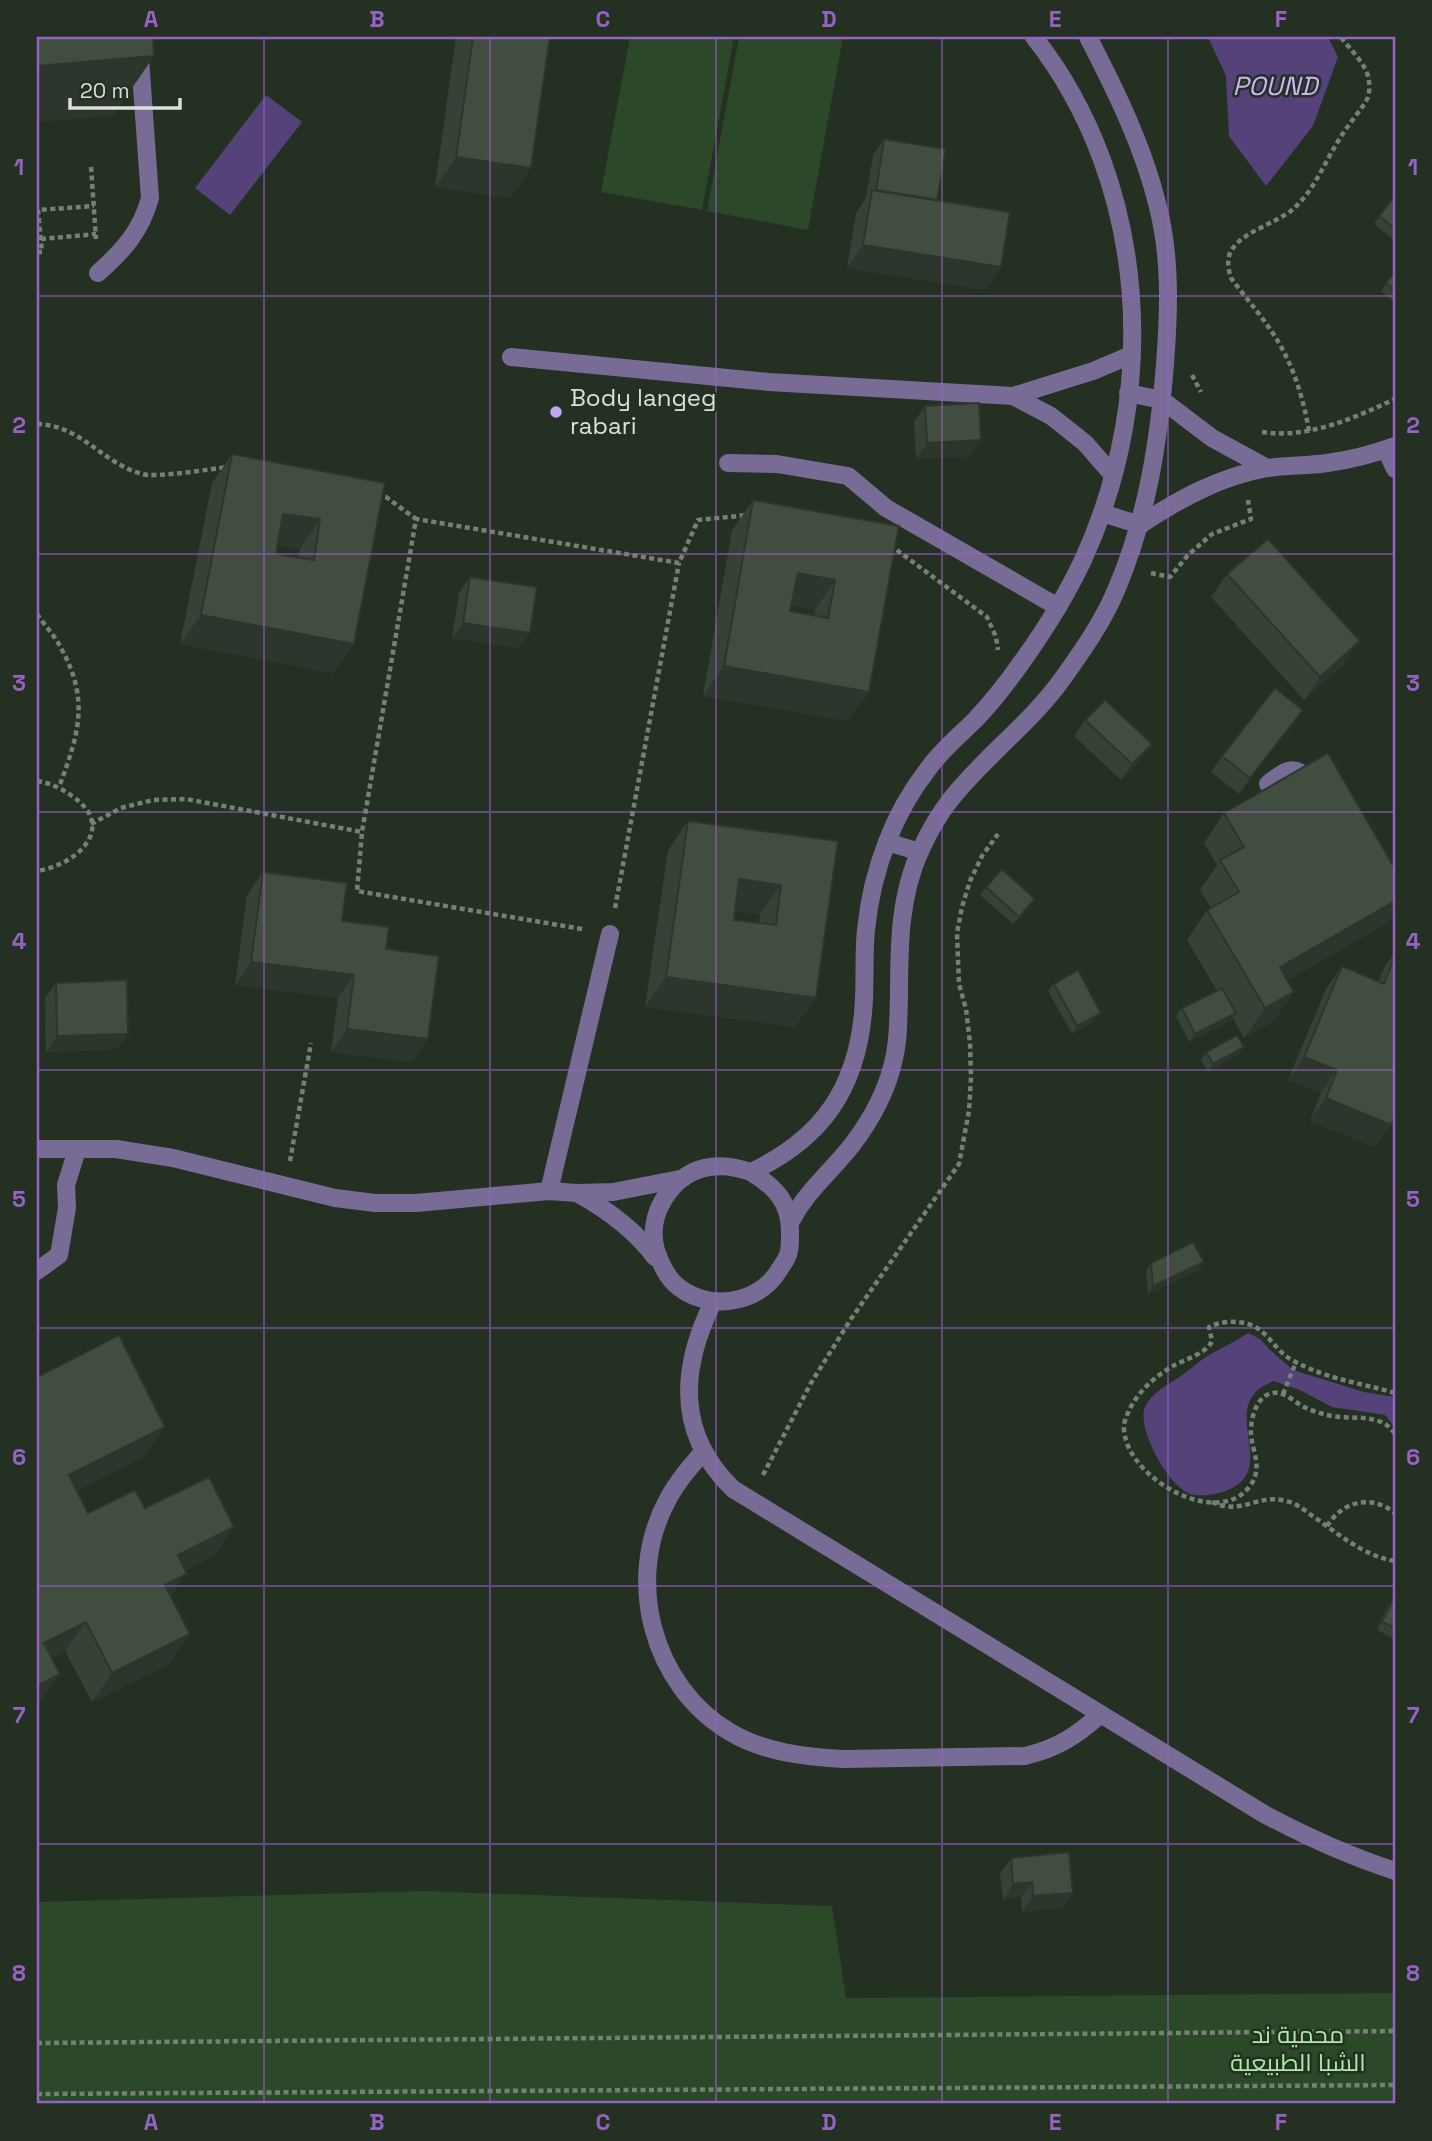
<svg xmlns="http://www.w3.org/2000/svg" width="1432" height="2141" font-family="'Space Grotesk',Cairo,sans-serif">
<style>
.green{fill:#2b4829}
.water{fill:#554278}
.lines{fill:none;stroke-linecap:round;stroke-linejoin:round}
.path{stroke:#768175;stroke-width:4.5;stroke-dasharray:5 3.5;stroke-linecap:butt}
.minor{stroke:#786b96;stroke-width:18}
.wall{fill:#374236;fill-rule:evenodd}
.shaded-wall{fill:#2d362c}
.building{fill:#404d3f;stroke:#2d362c;stroke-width:2;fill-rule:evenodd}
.grid{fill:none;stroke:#9762c6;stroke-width:2;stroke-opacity:0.55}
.poi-dot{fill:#c0a8f3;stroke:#233022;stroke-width:2.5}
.labels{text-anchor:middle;stroke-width:5;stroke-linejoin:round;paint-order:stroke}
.poi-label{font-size:24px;fill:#d8e0d7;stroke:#233022;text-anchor:start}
.park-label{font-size:24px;fill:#aaeca3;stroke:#233022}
.water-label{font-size:26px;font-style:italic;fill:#c8b3f6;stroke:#233022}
.neatline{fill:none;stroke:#9762c6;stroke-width:2.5}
.grid-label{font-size:23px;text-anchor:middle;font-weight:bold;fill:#9762c6}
</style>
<rect width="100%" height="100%" fill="#233022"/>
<g class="green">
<path d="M630,37H734L702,210L601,192Z"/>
<path d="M739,37H843L808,230L707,211Z"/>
<path d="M424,1891L832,1906L846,1998L1395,1993V2104H37V1902Z"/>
</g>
<g class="water">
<path d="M1208,37H1328L1338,57L1313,126L1266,186L1229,136L1226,76Z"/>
<path d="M266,95L302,122L230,215L195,188Z"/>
<path d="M1248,1333L1260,1339L1270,1350L1293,1370L1364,1392L1395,1397V1428L1385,1415L1332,1407L1300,1390L1273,1381C1268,1384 1263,1386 1259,1389C1226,1416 1275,1469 1230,1489C1220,1494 1199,1498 1188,1493C1168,1485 1136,1428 1145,1407C1152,1392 1168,1385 1181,1376C1191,1369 1200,1360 1211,1354C1223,1347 1236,1341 1248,1333Z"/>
</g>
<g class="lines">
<g class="path">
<path d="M91,167L96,239"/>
<path d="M41,239L96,234"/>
<path d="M37,252H42L38,210L94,206"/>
<path d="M1192,375L1201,392"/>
<path d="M37,424C81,425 102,463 142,474C155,478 211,469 228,467"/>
<path d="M1309,431C1303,397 1293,364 1274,335C1261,315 1245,297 1231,278C1228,268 1226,257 1233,248C1245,231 1276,223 1292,210C1313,192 1323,166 1337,143C1345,129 1356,116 1365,103C1369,97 1370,89 1369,82C1368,65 1350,50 1341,37"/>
<path d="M1262,432C1309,439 1354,418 1395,399"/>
<path d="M377,495L386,497L416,519"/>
<path d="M890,545L987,617L996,637L998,650"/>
<path d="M1151,573L1170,577L1188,555L1212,534L1251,519L1248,500"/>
<path d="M37,614C45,626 56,637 62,650C90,701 78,736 59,787"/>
<path d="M37,781C50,783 61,788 72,796C118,827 77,865 37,871"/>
<path d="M91,824L121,808L153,800L186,799L362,832"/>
<path d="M615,908L679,563"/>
<path d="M582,929L357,891L362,832L416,519L679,563L698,520L748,515"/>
<path d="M290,1161L311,1043"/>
<path d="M1395,1393C1358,1382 1328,1380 1292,1360C1275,1351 1269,1332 1251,1325C1237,1320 1222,1321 1209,1327L1212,1341C1206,1354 1185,1359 1173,1366C1152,1378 1132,1397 1125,1421C1123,1425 1124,1431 1125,1436C1133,1480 1218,1529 1250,1486C1263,1468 1253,1454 1251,1435C1250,1422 1255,1399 1269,1394C1282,1389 1292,1400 1302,1406C1310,1410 1319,1413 1327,1415C1351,1421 1380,1411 1395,1434"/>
<path d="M1283,1394L1296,1362"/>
<path d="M763,1475L811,1383L851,1319L959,1164L969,1111L971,1077L970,1043L966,1009L959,984L957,933L962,907L970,881L982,856L998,834"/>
<path d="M1212,1502C1242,1516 1257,1493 1286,1501C1297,1503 1305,1511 1314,1517C1340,1535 1364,1556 1395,1561"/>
<path d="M1327,1526C1343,1501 1371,1494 1395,1513"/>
<path d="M37,2043L1395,2031"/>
<path d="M37,2094L1395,2085"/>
</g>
<g class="minor">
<path d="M98,273C123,251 141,231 150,198L140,59L141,37"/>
<path d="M511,357L769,382L1013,396L1093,371L1131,355"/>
<path d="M1128,393L1162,400L1212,438L1267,468"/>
<path d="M1013,396L1051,416L1085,443L1113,475"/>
<path d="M1386,450L1395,469"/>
<path d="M728,463L777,464L848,476L886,508L1058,607"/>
<path d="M1102,513L1140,525C1179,499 1221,476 1268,468C1287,465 1307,466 1327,463C1350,460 1373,454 1395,446"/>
<path d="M1268,784C1288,768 1296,763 1314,785"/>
<path d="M887,842L920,852"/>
<path d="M37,1149H116L173,1158L335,1198L375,1203H416L549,1191L577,1193L613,1192L680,1179"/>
<path d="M751,1172C777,1188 791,1204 790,1235C790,1241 790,1246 789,1251C788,1258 783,1264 779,1270C758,1306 704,1312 674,1283C665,1274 660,1262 656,1250C646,1216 670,1177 704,1168C721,1164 735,1167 751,1172C821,1139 856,1090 863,1013C866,985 863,957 866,930C869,900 876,870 887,842C897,815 913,788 931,765C944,748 961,734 976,719C993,701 1010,679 1024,659C1046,628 1067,594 1083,560C1160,392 1149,184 1034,37"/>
<path d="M549,1191L610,934"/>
<path d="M577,1193C608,1210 634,1229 655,1257"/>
<path d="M791,1221C807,1190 831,1172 852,1145C871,1120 886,1093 893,1063C899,1041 898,1020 899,998C899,947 899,896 921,849C929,832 939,814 951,799C985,756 1031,723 1063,678C1083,650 1104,620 1117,588C1147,517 1159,441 1165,364C1169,312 1171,258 1158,207C1144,148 1116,91 1088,37"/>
<path d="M37,1271L59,1255L67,1208L66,1185L77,1150"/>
<path d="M713,1302C680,1369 676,1434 733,1489L1264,1814C1307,1837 1349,1856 1395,1871"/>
<path d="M703,1452C690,1467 677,1482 668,1499C624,1579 652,1686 730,1732C763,1752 805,1757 843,1759L1025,1756C1058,1748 1076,1736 1101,1714"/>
</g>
</g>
<g class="wall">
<path d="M456,37H550L511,198L435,187Z"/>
<path d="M884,139L937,200L1001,267L985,290L847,268L856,213L866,198L873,155Z"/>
<path d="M1395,196V241L1374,224Z"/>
<path d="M1395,272V303L1381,291Z"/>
<path d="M925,406L971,456L916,459L914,422Z"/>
<path d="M232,454L385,483L354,644L333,673L180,644L212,483ZM278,545L300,549L298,558L276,554Z"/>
<path d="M753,500L899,526L848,721L703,696L732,530ZM792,605L815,610L814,616L790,611Z"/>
<path d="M1227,574L1344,664L1304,700L1211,597Z"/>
<path d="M470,577L519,648L452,638L459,593Z"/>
<path d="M1303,710L1239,794L1211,772L1222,756Z"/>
<path d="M1085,720L1152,744L1141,759L1121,780L1074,736Z"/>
<path d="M1224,813L1395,869V913L1389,922L1287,980L1274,1021L1244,1038L1233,1018L1230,1021L1189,1042L1176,1016L1182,1008L1217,991L1187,940L1207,910L1211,908L1200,890L1217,865L1204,843Z"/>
<path d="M688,821L838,841L795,1027L645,1007L668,850ZM735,911L760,914L759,923L734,920Z"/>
<path d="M263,872L386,949L412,1062L331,1052L338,998L235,985L247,895Z"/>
<path d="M986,887L1035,899L1029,907L1013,924L980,895Z"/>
<path d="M1395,952V1115L1375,1147L1310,1121L1321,1093L1288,1080L1326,989L1342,966L1378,982L1384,968Z"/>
<path d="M56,983L117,1049L46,1052L45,998Z"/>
<path d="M1054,984L1101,1013L1095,1021L1072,1034L1048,991Z"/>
<path d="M1244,1047L1238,1055L1208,1072L1201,1060L1206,1052Z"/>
<path d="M1151,1263L1198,1270L1148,1294L1146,1271Z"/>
<path d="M37,1377L145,1456L76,1491L88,1513L145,1508L234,1527L214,1556L185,1571L171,1596L169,1664L92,1702L65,1651L51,1658L39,1704Z"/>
<path d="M1393,1599L1395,1600V1639L1377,1630L1387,1607Z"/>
<path d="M1011,1858L1062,1908L1022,1912L1021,1897L1003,1900L1000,1874Z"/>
</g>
<g class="shaded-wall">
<path d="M154,56L113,116L37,122V66Z"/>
<path d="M456,157L531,168L511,198L435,187Z"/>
<path d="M863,245L1001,267L985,290L847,268Z"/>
<path d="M981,440L971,456L916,459L927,443Z"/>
<path d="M283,514L320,519L300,549L262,543Z"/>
<path d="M798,573L835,580L815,610L778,602Z"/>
<path d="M201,615L354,644L333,673L180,644Z"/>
<path d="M463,623L530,633L519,648L452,638Z"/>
<path d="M1360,641L1344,664L1304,700L1320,677Z"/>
<path d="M724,666L869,692L848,721L703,696Z"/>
<path d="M1303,710L1292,725L1239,794L1250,778Z"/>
<path d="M1152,744L1141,759L1121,780L1132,764Z"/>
<path d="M739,879L781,885L760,914L718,909Z"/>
<path d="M1395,901V913L1389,922L1259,997L1280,967Z"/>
<path d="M251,962L354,975L338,998L235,985Z"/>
<path d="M666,977L816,998L795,1027L645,1007Z"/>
<path d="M1294,992L1274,1021L1244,1038L1265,1008Z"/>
<path d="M1101,1013L1095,1021L1072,1034L1077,1026Z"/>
<path d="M1236,1013L1230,1021L1189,1042L1195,1034Z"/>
<path d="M347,1029L428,1039L412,1062L331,1052Z"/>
<path d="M128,1034L117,1049L46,1052L57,1036Z"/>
<path d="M1244,1047L1238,1055L1208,1072L1213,1064Z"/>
<path d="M1304,1057L1337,1070L1321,1093L1288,1080Z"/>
<path d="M1326,1098L1391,1125L1375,1147L1310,1121Z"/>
<path d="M1204,1262L1198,1270L1148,1294L1153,1286Z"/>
<path d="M165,1427L145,1456L48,1505L69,1475Z"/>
<path d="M234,1527L214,1556L157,1585L178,1555Z"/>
<path d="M187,1574L166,1603L165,1585Z"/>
<path d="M86,1622L65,1651L37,1666L44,1643Z"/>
<path d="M190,1634L169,1664L92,1702L112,1673Z"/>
<path d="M60,1674L39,1704L37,1705V1686Z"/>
<path d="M1032,1882L1021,1897L1003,1900L1013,1884Z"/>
<path d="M1073,1893L1062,1908L1022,1912L1033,1896Z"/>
</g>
<g class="building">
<path d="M37,37H153L154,56L37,66Z"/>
<path d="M473,37H550L531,168L456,157Z"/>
<path d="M884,139L946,149L937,200L876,190Z"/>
<path d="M872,190L1010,212L1001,267L863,245Z"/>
<path d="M1395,196V229L1379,216Z"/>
<path d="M1395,272V290L1386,283Z"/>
<path d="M979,403L981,440L927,443L925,406Z"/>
<path d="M232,454L385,483L354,644L201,615ZM283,514L320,519L314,560L276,554Z"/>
<path d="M753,500L899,526L869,692L724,666ZM798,573L835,580L828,618L790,611Z"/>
<path d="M1268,539L1360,641L1320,677L1227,574Z"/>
<path d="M470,577L537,587L530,633L463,623Z"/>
<path d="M1275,688L1303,710L1250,778L1222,756Z"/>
<path d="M1105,700L1152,744L1132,764L1085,720Z"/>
<path d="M1328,753L1395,869V901L1280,967L1294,992L1265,1008L1207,910L1239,892L1220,860L1244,847L1224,813Z"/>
<path d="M688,821L838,841L816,998L666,977ZM739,879L781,885L776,925L734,920Z"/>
<path d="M1002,869L1035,899L1019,917L986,887Z"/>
<path d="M263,872L347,883L342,921L389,927L386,949L439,956L428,1039L347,1029L354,975L251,962Z"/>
<path d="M1395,956V1115L1391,1125L1326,1098L1337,1070L1304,1057L1342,966L1384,984Z"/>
<path d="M1078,970L1101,1013L1077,1026L1054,984Z"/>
<path d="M127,980L128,1034L57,1036L56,983Z"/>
<path d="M1222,988L1236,1013L1195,1034L1182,1008Z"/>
<path d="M1237,1035L1244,1047L1213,1064L1206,1052Z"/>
<path d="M1193,1242L1204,1262L1153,1286L1151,1263Z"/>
<path d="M119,1335L165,1427L69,1475L88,1513L135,1490L145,1508L209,1477L234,1527L178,1555L187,1574L165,1585L190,1634L112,1673L86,1622L44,1643L60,1674L37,1686V1377Z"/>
<path d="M1393,1599L1395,1600V1628L1382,1622Z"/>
<path d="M1069,1852L1073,1893L1033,1896L1032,1882L1013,1884L1011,1858Z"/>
</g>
<path class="grid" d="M264,37V2104M490,37V2104M716,37V2104M942,37V2104M1168,37V2104M37,296H1395M37,554H1395M37,812H1395M37,1070H1395M37,1328H1395M37,1586H1395M37,1844H1395"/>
<circle class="poi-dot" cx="556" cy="412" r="7"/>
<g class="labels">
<g class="poi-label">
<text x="570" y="406">Body langeg<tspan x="570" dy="28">rabari</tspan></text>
</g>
<g class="park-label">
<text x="1298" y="2043">محمية ند<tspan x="1298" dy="28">الشبا الطبيعية</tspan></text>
</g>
<g class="water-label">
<text x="1275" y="95">POUND</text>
</g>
</g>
<rect width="1432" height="2141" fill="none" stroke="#233022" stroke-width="77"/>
<path d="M70 98v10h110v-10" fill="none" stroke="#d8e0d7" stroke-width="3.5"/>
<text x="80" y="98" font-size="21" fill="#d8e0d7" stroke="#233022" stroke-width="5" paint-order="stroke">20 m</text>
<rect x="38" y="38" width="1356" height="2064" class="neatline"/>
<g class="grid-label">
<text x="151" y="27">A</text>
<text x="377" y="27">B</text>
<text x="603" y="27">C</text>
<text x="829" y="27">D</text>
<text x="1055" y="27">E</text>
<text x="1281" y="27">F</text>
<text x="19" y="175">1</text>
<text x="1413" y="175">1</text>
<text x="19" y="433">2</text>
<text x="1413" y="433">2</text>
<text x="19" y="691">3</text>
<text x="1413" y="691">3</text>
<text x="19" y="949">4</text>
<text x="1413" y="949">4</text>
<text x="19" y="1207">5</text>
<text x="1413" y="1207">5</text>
<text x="19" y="1465">6</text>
<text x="1413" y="1465">6</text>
<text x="19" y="1723">7</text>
<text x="1413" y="1723">7</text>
<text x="19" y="1981">8</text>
<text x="1413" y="1981">8</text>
<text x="151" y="2130">A</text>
<text x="377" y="2130">B</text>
<text x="603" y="2130">C</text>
<text x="829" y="2130">D</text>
<text x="1055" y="2130">E</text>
<text x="1281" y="2130">F</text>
</g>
</svg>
